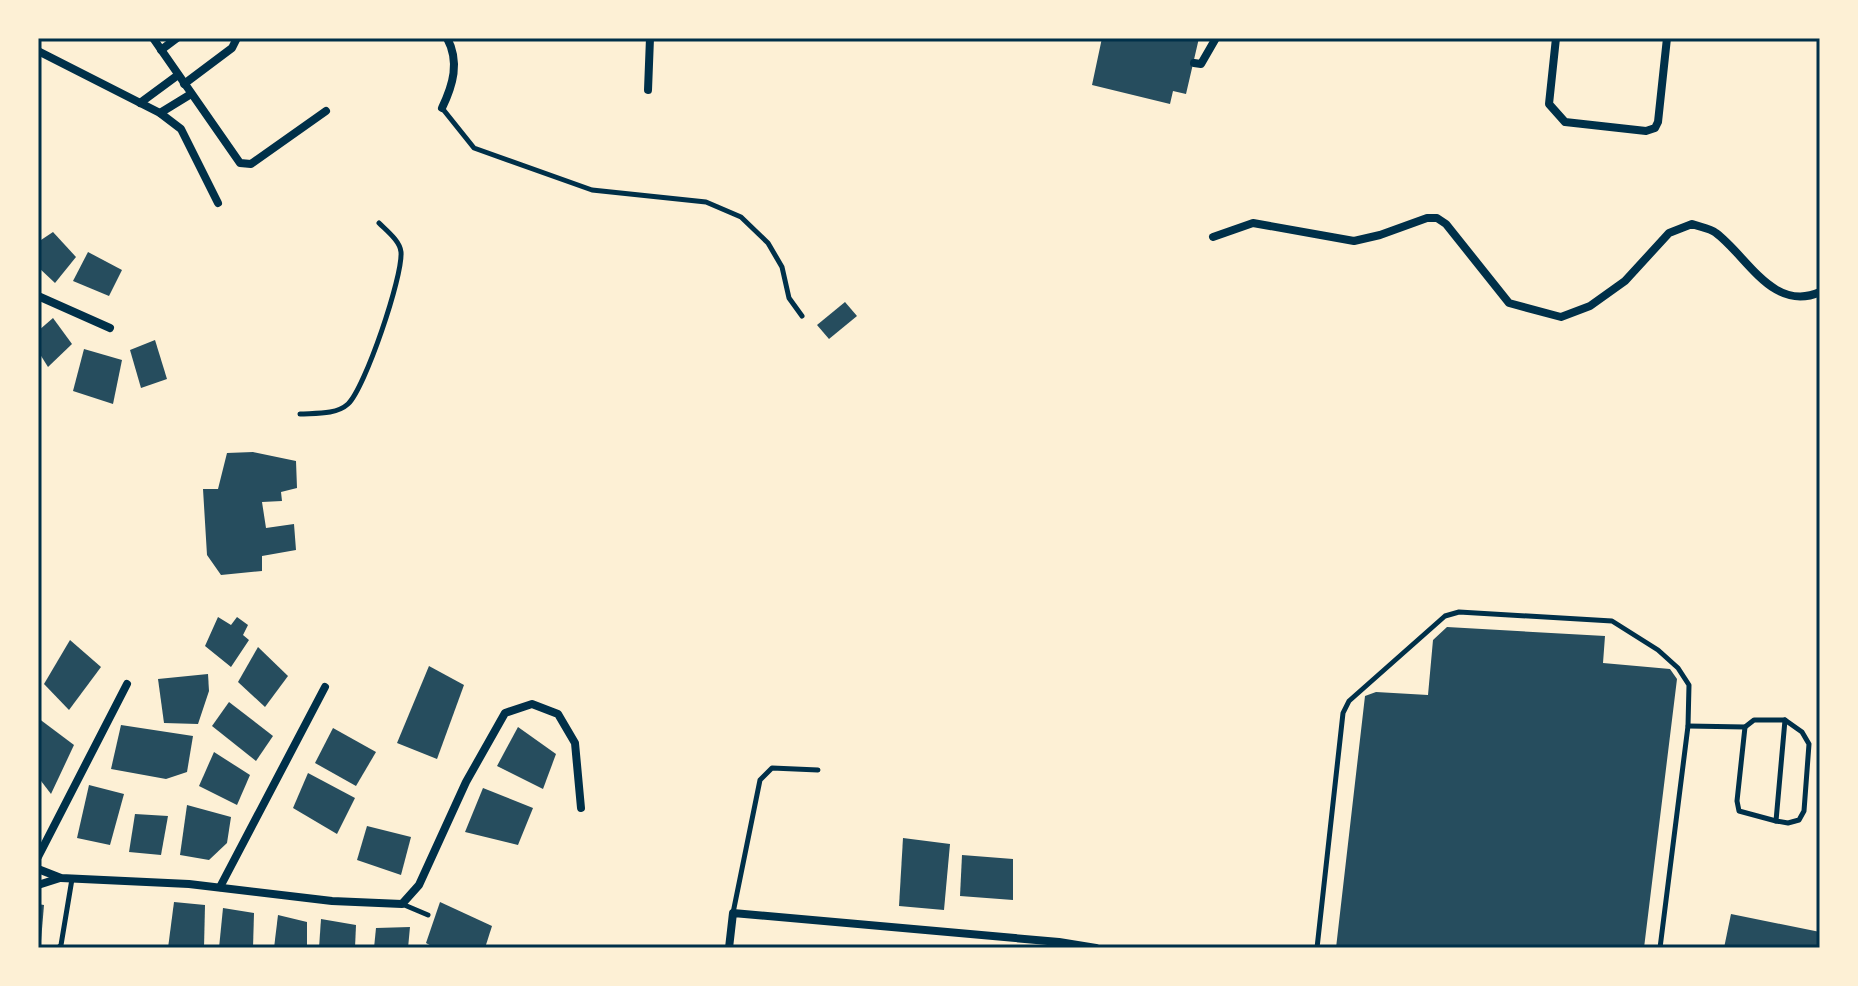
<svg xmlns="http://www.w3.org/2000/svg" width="1858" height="986" font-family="Inter,sans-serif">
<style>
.building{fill:#264d5e}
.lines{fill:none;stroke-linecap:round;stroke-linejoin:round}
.service{stroke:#003049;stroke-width:5}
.minor{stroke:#003049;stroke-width:8}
.neatline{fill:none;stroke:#003049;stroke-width:3}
</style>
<rect width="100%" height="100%" fill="#fdf0d5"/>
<g class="building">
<path d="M1102,38H1199L1186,94L1173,91L1170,104L1092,85Z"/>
<path d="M53,232L76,257L55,283L38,267V242Z"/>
<path d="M88,252L122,270L109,296L73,281Z"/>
<path d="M845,302L857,316L829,339L817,325Z"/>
<path d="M53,318L72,344L48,367L38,351V331Z"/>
<path d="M155,340L167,379L141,388L130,350Z"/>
<path d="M84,349L122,360L113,404L73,391Z"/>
<path d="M253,452L296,461L297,488L281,492L282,501L262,502L266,528L294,524L296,550L262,556V571L221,575L207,555L203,489H218L227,453Z"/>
<path d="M218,617L231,625L237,617L248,625L243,635L249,640L231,667L205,646Z"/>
<path d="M1447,627L1605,636L1603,663L1670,669L1677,679L1644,948H1336L1365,696L1376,692L1428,695L1433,640Z"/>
<path d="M70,640L101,667L69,710L44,684Z"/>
<path d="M258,647L288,676L265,707L238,682Z"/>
<path d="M429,666L464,685L437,759L397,743Z"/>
<path d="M208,674L209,691L198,724L164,723L158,679Z"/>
<path d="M229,702L273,736L256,761L212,726Z"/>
<path d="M38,718L74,745L51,794L38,777Z"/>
<path d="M121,725L193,736L187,772L166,779L111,769Z"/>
<path d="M518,727L556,754L543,789L497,766Z"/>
<path d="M333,728L376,752L356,786L315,763Z"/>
<path d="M214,752L250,775L237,805L199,786Z"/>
<path d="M308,773L355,798L337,834L293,808Z"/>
<path d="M89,785L124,794L110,845L77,838Z"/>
<path d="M483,788L533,808L518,845L465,832Z"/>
<path d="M187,805L231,817L227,843L209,860L180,855Z"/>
<path d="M135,814L168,816L161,855L129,852Z"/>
<path d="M367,826L411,837L401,875L357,860Z"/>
<path d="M903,838L950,844L944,910L899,906Z"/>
<path d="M962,855L1013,859V900L960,896Z"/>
<path d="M174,902L205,905L204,948H168Z"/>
<path d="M440,902L492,926L485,948H435L426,943Z"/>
<path d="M38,904L44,905L41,941H38Z"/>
<path d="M223,908L254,913L253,948H219Z"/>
<path d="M1731,914L1820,932V948H1724Z"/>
<path d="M278,915L307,922V948H274Z"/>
<path d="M321,919L356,925L355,948H319Z"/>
<path d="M410,927L408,948H374L376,928Z"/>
</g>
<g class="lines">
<g class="service">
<path d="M442,108L474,148L592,190L706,202L741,217L768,243L782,267L789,298L802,316"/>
<path d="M300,414C315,413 336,415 348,404C365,388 403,276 401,252C400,241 387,231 379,223"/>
<path d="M1688,726L1745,727L1754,720H1785L1776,821"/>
<path d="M1745,727L1737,801L1739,811L1776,821L1788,823L1799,820L1804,811L1809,744L1802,732L1785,720"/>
<path d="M402,904L428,915"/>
<path d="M733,913L760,780L772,768L818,770"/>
<path d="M58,948L61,945L72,879"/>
<path d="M1317,948L1343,713L1349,701L1445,616L1459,612L1612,621L1658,650L1678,668L1689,685L1688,726L1660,948"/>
</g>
<g class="minor">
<path d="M153,38L240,163L251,164L326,111"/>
<path d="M1556,38L1549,104L1565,122L1646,131L1655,128L1658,122L1667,38"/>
<path d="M161,50L177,38"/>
<path d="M38,51L160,113L181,129L218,203"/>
<path d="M1194,63L1201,64L1216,38"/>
<path d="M184,84L232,48L237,38"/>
<path d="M648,90L650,38"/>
<path d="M140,103L178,75"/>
<path d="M442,108C453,85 460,62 447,38"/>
<path d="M160,113L191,94"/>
<path d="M1213,237L1253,223L1354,241L1380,235L1427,218H1437L1446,224L1509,303L1561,317L1590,306L1625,281L1669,233L1692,224C1700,227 1710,228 1716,233C1747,256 1773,313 1820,292"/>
<path d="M38,296L110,328"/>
<path d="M38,857L127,684"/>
<path d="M38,869L61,878L189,884L332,901L402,904L419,885L466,782L505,713L532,704L558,714L575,743L581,808"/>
<path d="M38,885L60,878"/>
<path d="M220,887L325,687"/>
<path d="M729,948L733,913L1059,942L1096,948"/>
</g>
</g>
<rect width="1858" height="986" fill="none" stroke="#fdf0d5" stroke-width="80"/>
<rect x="40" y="40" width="1778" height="906" class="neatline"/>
</svg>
